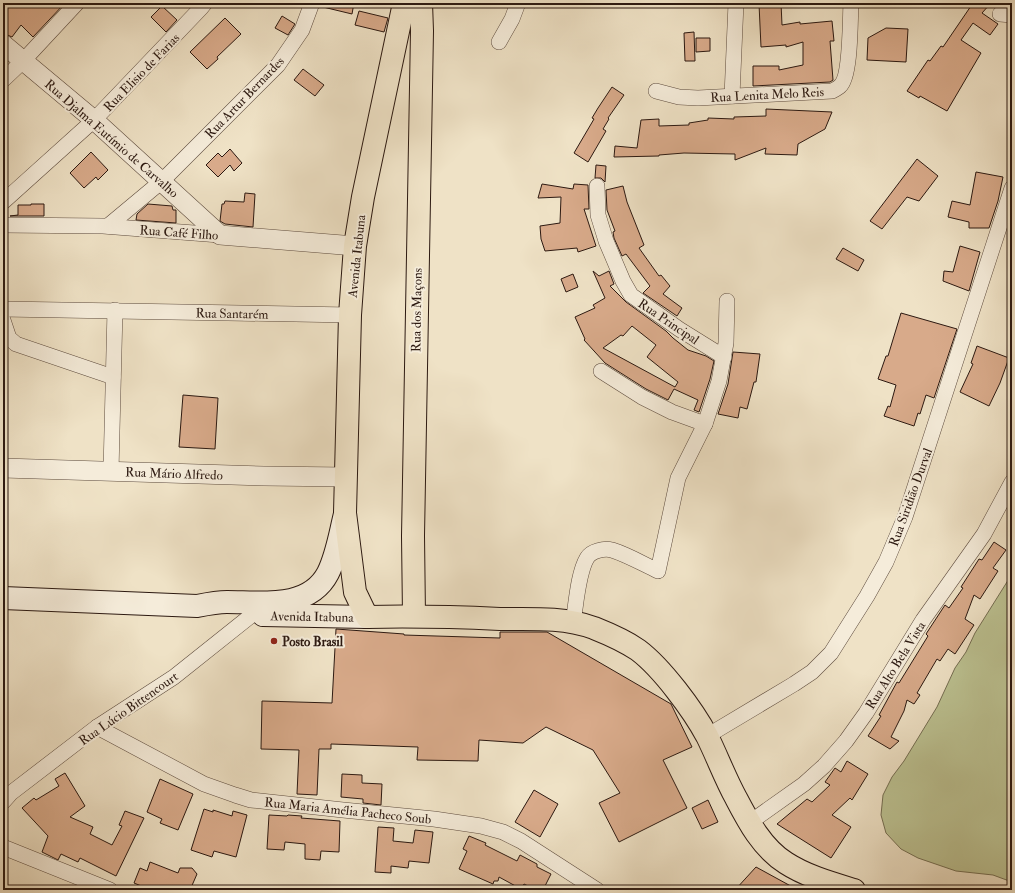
<svg xmlns="http://www.w3.org/2000/svg" width="1015" height="893" font-family="'IM FELL Double Pica',serif">
<style>
.green{fill:#bcc292;stroke:#746e52}
.building{fill:#d8aa8a;stroke:#2c1911;fill-rule:evenodd}
.lines{fill:none;stroke-linecap:round;stroke-linejoin:round}
.minor-casing{stroke:#5d4b3e;stroke-width:16}
.tertiary-casing{stroke:#5d4b3e;stroke-width:20}
.secondary-casing{stroke:#2c1911;stroke-width:24}
.primary-casing{stroke:#2c1911;stroke-width:24}
.minor{stroke:#f5ecda;stroke-width:15}
.tertiary{stroke:#f5ecda;stroke-width:19}
.secondary{stroke:#f5ecda;stroke-width:22}
.primary{stroke:#efe2c6;stroke-width:22}
.poi-dot{fill:#8f2418;stroke:#f5ecda;stroke-width:1.5}
.labels{text-anchor:middle;stroke-width:4;stroke-linejoin:round;paint-order:stroke}
.street-label{font-size:13px;fill:#2c1911;stroke:#f5ecda}
.poi-label{font-size:13px;font-weight:bold;fill:#2c1911;stroke:#f5ecda;text-anchor:start}
</style>
<rect width="100%" height="100%" fill="#efe2c6"/>
<filter id="stains"><feTurbulence type="fractalNoise" baseFrequency=".005" numOctaves="4"/><feColorMatrix values="0 0 0 0 .2 0 0 0 0 .09 0 0 0 0 .02 0 0 0 .5 -.17"/></filter>
<radialGradient id="worn" r=".72"><stop offset=".6" stop-color="#630" stop-opacity="0"/><stop offset="1" stop-color="#630" stop-opacity=".3"/></radialGradient>
<path class="green" d="M1012,574V882L993,875L956,871L918,858L901,849L886,833L881,815L883,795L892,777L904,761L937,707L955,668L966,652L975,633Z"/>
<g class="building">
<path d="M3,3H65L33,37L21,25L12,37L3,33Z"/>
<path d="M324,3H354L352,14L323,7Z"/>
<path d="M781,3L782,25L800,22V24L832,21L834,41H830L833,80L830,82L753,86V66H779V70L803,65V42L786,47V45L761,47L759,4Z"/>
<path d="M973,3H991L982,13L998,24L990,35L973,23L961,40L981,53L947,111L920,96L919,98L907,91L928,60L930,61L941,46L943,47Z"/>
<path d="M162,6L177,20L166,32L151,17Z"/>
<path d="M359,11L388,18L384,32L355,25Z"/>
<path d="M282,16L295,24L288,35L275,28Z"/>
<path d="M225,18L241,34L217,57L218,59L207,69L190,52Z"/>
<path d="M886,28L908,29L906,62L867,60L868,38Z"/>
<path d="M694,32L695,61H685L684,33Z"/>
<path d="M696,38H710V51L696,52Z"/>
<path d="M303,69L324,85L315,96L294,80Z"/>
<path d="M612,87L624,95L608,118L609,119L603,129L606,131L588,162L574,153L594,119L592,118L598,108Z"/>
<path d="M766,109L832,112L825,129L798,144L797,155L765,154L766,148L735,160V154L684,153L659,155V156L614,157L615,146L637,148L641,120L659,119V126L689,125V123L708,120V118L734,119V117L766,116Z"/>
<path d="M230,149L242,163L234,171L230,165L218,177L206,165L218,153L222,157Z"/>
<path d="M91,152L108,170L98,180L96,177L84,188L70,173Z"/>
<path d="M917,159L938,176L919,201L907,197L882,229L870,221Z"/>
<path d="M596,165L606,166L605,182L601,178H595Z"/>
<path d="M976,172L1003,177L998,201L989,228H969V222L948,217L952,201L970,205Z"/>
<path d="M542,184L573,189L574,184L588,185L589,209H584L596,246L578,252L577,248L545,251L541,239L540,226L560,223L561,197L538,198Z"/>
<path d="M623,186L627,202L644,245L639,248L659,276L661,275L670,286L663,294L682,308L677,316L643,293L650,286L626,254L622,256L614,238L613,232L615,231L607,210L606,190Z"/>
<path d="M245,193L255,194L253,227L225,224L220,221L222,204H224L225,201L244,202Z"/>
<path d="M31,204H44V216H10L18,215V205H31Z"/>
<path d="M148,204L172,206L173,210H176V223L136,220L137,214Z"/>
<path d="M960,246L980,252L969,291L943,281L944,271L953,272Z"/>
<path d="M843,248L864,260L858,271L836,259Z"/>
<path d="M593,271L599,276L609,271L614,284L610,286L626,302L666,331L673,338L688,350L706,356L714,361L710,379L699,412L694,410L698,400L674,389L668,400L646,389L605,363L584,340L585,339L575,317L595,308L593,305L605,298ZM632,326L656,345L647,357L678,382L675,387L603,348L621,335L623,336Z"/>
<path d="M573,274L578,287L566,292L561,279Z"/>
<path d="M901,313L957,329L934,398L926,395L920,414L918,413L914,426L884,416L888,406L890,407L896,385L878,379L886,356H888Z"/>
<path d="M977,346L1009,358L1000,383L989,406L960,392L973,364L971,363Z"/>
<path d="M733,352L760,354L756,382H754L747,409L740,407L738,418L718,414L728,384Z"/>
<path d="M183,395L218,398L215,449L179,447Z"/>
<path d="M994,542L1006,550L993,568L998,571L980,599L974,595L965,619L974,625L955,654L948,649L940,661L937,659L917,693L920,695L914,704L907,700L904,711L891,737L899,741L890,749L868,736L881,716L879,715L897,682L899,683L928,636L926,634L945,605L949,608L963,588L961,587L979,559L982,560Z"/>
<path d="M336,629L404,634V635L500,638V632H547L671,704L692,747L663,760L687,808L619,842L599,803L620,793L593,750L546,727L523,743L479,740L478,761L417,760L418,747L331,744V749H319L317,795L297,794L299,750L261,749L262,701L332,703Z"/>
<path d="M847,761L868,774L852,800L850,798L832,815L851,827L831,858L777,824L807,799L812,802L830,785L825,782L835,768L841,772Z"/>
<path d="M65,773L85,806L70,817L93,827L90,834L112,845L122,826L119,825L125,811L144,818L116,876L80,858L78,862L61,854L58,860L42,852L48,836L22,808L34,798L36,800L59,786L55,779Z"/>
<path d="M342,774L362,775V783L382,784L381,805L363,803V799L341,797Z"/>
<path d="M160,779L193,794L178,830L160,823L162,819L147,812Z"/>
<path d="M534,790L558,804L540,837L515,822Z"/>
<path d="M708,800L718,822L702,829L692,808Z"/>
<path d="M204,809L213,812V810L232,816L233,811L247,815L236,857L214,851L212,857L191,850Z"/>
<path d="M269,815L287,816L288,815L302,816L301,818L340,821L339,852L321,851L320,860L305,859V844L285,842L284,850L267,849Z"/>
<path d="M378,827L394,828L393,841L413,843L415,830L433,832L429,863L409,861L408,868L391,866V873L375,872Z"/>
<path d="M469,836L486,843L485,845L517,861L520,855L537,864V867L551,874L543,890H536L524,884L521,889L499,877L498,881H494L493,884L459,869L467,851L463,849Z"/>
<path d="M150,862L178,873L180,868H192L197,874L190,890H151L134,883L140,868L147,871Z"/>
<path d="M756,867L798,890H735Z"/>
</g>
<g class="lines">
<defs>
<g id="minor">
<path d="M1000,14L1012,15"/>
<path d="M499,42L512,19L518,3"/>
<path d="M3,80L23,61L77,3"/>
<path d="M656,91L679,97L698,98L832,91C834,90 838,88 840,86C851,77 850,19 851,3"/>
<path d="M732,96L736,3"/>
<path d="M597,186L598,215L606,241L623,281L631,295L679,329L724,357"/>
<path d="M3,202L94,120L201,8L205,3"/>
<path d="M3,225L103,226L220,235"/>
<path d="M108,226L162,181L278,65L302,30L312,3"/>
<path d="M3,309L350,315"/>
<path d="M3,320L9,338L16,344L113,377"/>
<path d="M601,371L642,397L672,412L705,424"/>
<path d="M111,471L115,310"/>
<path d="M573,623C576,605 578,573 587,558C591,551 604,548 612,550C628,555 643,564 658,571L678,478L705,424L719,381L726,343L727,301"/>
<path d="M97,727L204,784L235,795L251,800L343,810L434,819L481,826L503,832L521,841L597,890"/>
<path d="M707,736L794,684L812,672L831,653L867,596L886,562L905,517L1012,188"/>
<path d="M3,802L11,793L97,727L174,677L253,614"/>
<path d="M749,823L804,784L824,766L846,741L866,713L923,620L984,534L1012,482"/>
<path d="M3,847L110,890"/>
</g>
<g id="tertiary">
<path d="M3,44L94,120L220,235L355,246"/>
<path d="M3,468L264,476L346,477"/>
</g>
<g id="secondary">
<path d="M3,598L197,606C207,604 217,602 227,602C261,602 309,610 328,573C337,555 340,534 345,514"/>
<path d="M263,615L367,617"/>
</g>
<g id="primary">
<path d="M404,3L363,197L355,246L350,315L345,513L355,592L367,617C412,616 456,617 500,619C531,619 564,617 594,628C609,634 625,641 638,650C662,668 693,710 707,736C717,756 725,778 736,798C748,821 762,848 786,863C806,876 831,883 854,890"/>
<path d="M414,616L413,536L422,31L421,3"/>
</g>
</defs>
<use href="#minor" class="minor-casing"/>
<use href="#tertiary" class="tertiary-casing"/>
<use href="#secondary" class="secondary-casing"/>
<use href="#primary" class="primary-casing"/>
<use href="#minor" class="minor"/>
<use href="#tertiary" class="tertiary"/>
<use href="#secondary" class="secondary"/>
<use href="#primary" class="primary"/>
</g>
<circle class="poi-dot" cx="274" cy="641" r="4"/>
<g class="labels">
<g class="street-label">
<text transform="translate(141 72) rotate(-46)" y="5">Rua Elisio de Farias</text>
<text transform="translate(767 94) rotate(-3)" y="5">Rua Lenita Melo Reis</text>
<text transform="translate(244 97) rotate(-46)" y="5">Rua Artur Bernardes</text>
<text transform="translate(112 138) rotate(41)" y="5">Rua Djalma Eutímio de Carvalho</text>
<text transform="translate(179 232) rotate(4)" y="5">Rua Café Filho</text>
<text transform="translate(356 256) rotate(-84)" y="5">Avenida Itabuna</text>
<text transform="translate(416 310) rotate(-89)" y="5">Rua dos Maçons</text>
<text transform="translate(232 313) rotate(1)" y="5">Rua Santarém</text>
<text transform="translate(669 321) rotate(34)" y="5">Rua Principal</text>
<text transform="translate(174 473) rotate(2)" y="5">Rua Mário Alfredo</text>
<text transform="translate(910 497) rotate(-70)" y="5">Rua Siridião Durval</text>
<text transform="translate(312 616) rotate(1)" y="5">Avenida Itabuna</text>
<text transform="translate(895 665) rotate(-58)" y="5">Rua Alto Bela Vista</text>
<text transform="translate(128 708) rotate(-35)" y="5">Rua Lúcio Bittencourt</text>
<text transform="translate(348 810) rotate(6)" y="5">Rua Maria Amélia Pacheco Soub</text>
</g>
<g class="poi-label">
<text x="282" y="646">Posto Brasil</text>
</g>
</g>
<rect width="1015" height="893" fill="none" stroke="#efe2c6" stroke-width="16"/>
<rect x="4" y="4" width="1007" height="885" fill="none" stroke="#2c1911" stroke-width="2"/>
<rect x="8" y="8" width="999" height="877" fill="none" stroke="#2c1911"/>
<rect width="100%" height="100%" filter="url(#stains)"/>
<rect width="100%" height="100%" fill="url(#worn)"/>
</svg>
